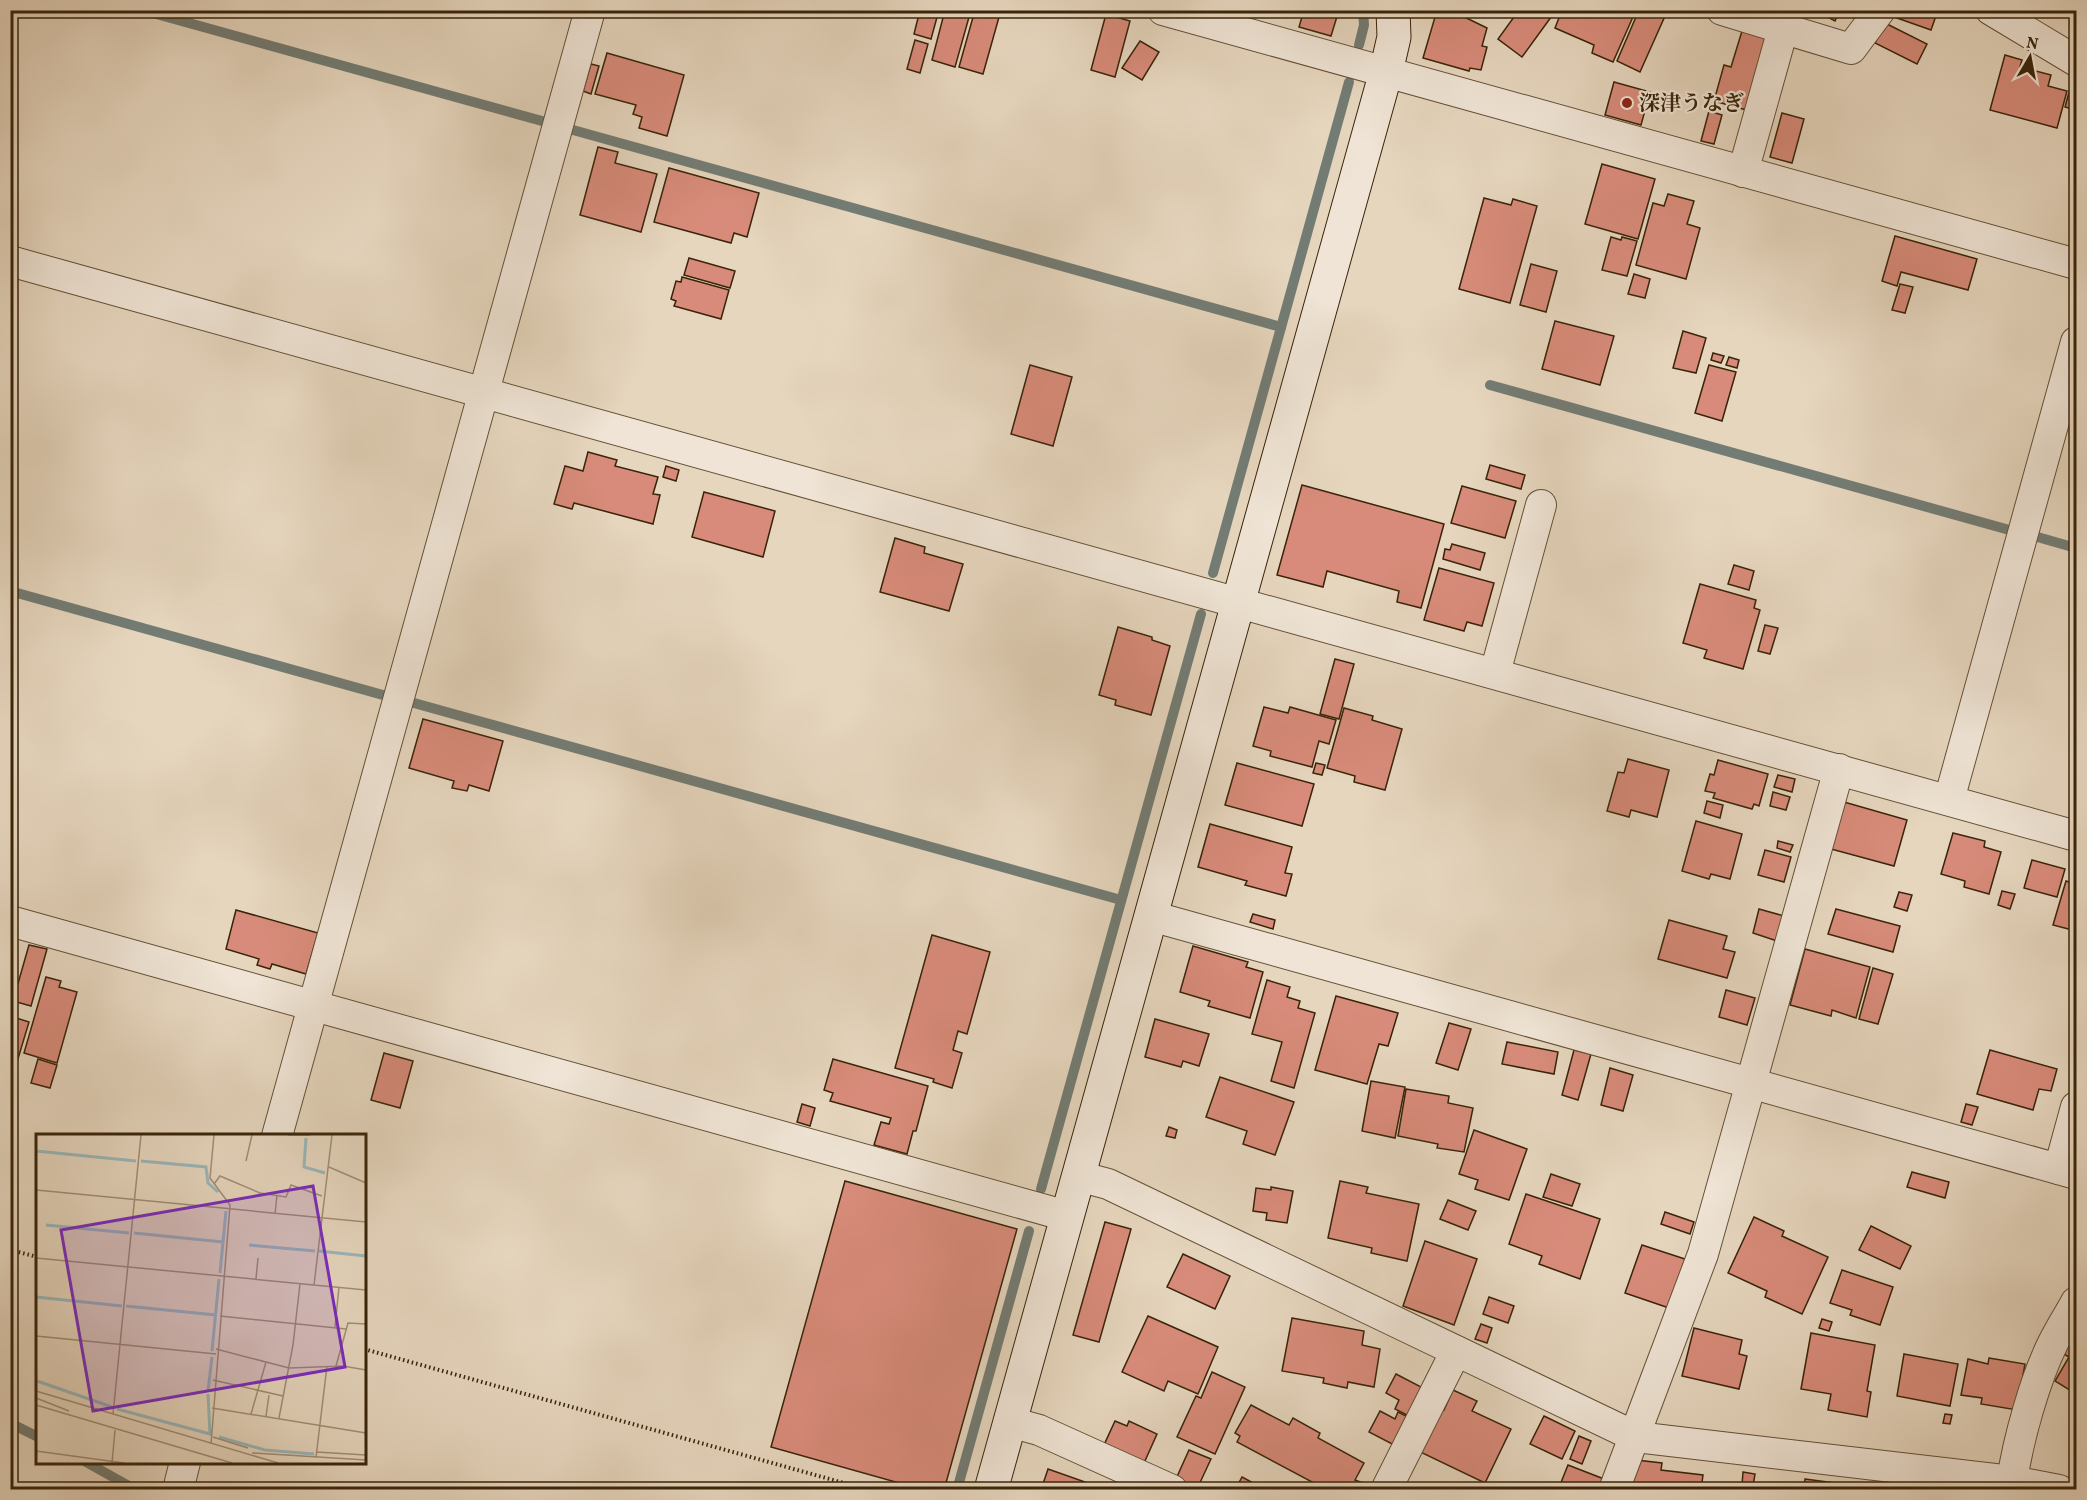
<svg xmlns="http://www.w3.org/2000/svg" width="2087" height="1500" font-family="Vollkorn,'Noto Serif JP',serif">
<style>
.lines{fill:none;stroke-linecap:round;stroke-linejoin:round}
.stream{stroke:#737c74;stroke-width:10}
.building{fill:#d88b7a;stroke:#392409;stroke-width:1.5}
.street-casing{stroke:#645036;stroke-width:32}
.secondary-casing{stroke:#392409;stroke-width:35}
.path{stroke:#392409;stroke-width:4;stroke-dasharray:1.5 3;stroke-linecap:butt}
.street{stroke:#efe4d5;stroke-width:30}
.secondary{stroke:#efe4d5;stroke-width:33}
.poi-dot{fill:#8f2418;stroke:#efe4d5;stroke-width:2}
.labels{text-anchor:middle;stroke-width:4.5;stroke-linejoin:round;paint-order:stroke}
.poi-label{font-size:21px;font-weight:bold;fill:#392409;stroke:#efe4d5;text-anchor:start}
.inset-river{fill:none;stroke:#9ab7bb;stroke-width:3}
.inset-road{fill:none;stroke:#a18f76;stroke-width:1.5}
.view{fill:#7b2cbf;fill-opacity:0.15;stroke:#7b2cbf;stroke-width:3}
.inset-edge{fill:none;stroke:#392409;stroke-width:3}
</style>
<rect width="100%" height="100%" fill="#e6d6be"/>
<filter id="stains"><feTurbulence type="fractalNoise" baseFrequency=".00333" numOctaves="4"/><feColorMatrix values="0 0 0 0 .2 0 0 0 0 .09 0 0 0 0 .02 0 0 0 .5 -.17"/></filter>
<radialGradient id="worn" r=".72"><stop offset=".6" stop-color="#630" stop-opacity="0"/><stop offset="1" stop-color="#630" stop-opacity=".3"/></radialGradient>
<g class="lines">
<g class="stream">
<path d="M142,10L542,121"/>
<path d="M1359,45L1364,25L1363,10"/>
<path d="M573,130L1281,327"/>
<path d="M1490,385L2013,531"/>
<path d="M2034,536L2076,548"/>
<path d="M1213,573L1349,82"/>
<path d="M10,591L383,695"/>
<path d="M414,703L1121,900"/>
<path d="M1041,1189L1201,614"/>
<path d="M10,1423L38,1437"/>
<path d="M86,1462L136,1490"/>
<path d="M957,1490L1029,1231"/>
</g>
</g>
<g class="building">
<path d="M10,10H20L10,44Z"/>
<path d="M920,10H939L931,39L914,34Z"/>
<path d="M945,10H971L955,67L932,60Z"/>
<path d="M975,10H1001L983,74L959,67Z"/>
<path d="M1304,10H1339L1331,36L1299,27Z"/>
<path d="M1441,10H1450L1487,28L1482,46L1487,47L1481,70L1470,68L1469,71L1423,58L1435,17H1439Z"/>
<path d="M1519,10H1551L1554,13L1522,57L1498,39Z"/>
<path d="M1562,10H1636L1613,62L1592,53L1594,45L1555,28Z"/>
<path d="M1639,10H1653L1665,16L1640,72L1617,61Z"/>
<path d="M1815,10H1840L1835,21Z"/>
<path d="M1900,10H1938L1931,30L1897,18Z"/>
<path d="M1106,14L1130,21L1115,77L1091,70Z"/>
<path d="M1885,23L1927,44L1917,64L1875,43Z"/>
<path d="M1742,31L1770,39L1750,111L1714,101L1724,65L1731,67Z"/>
<path d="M915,40L928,44L920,73L907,69Z"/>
<path d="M1140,41L1159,52L1142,80L1122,68Z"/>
<path d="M607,53L684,75L667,136L639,128L642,117L633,114L636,105L595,94Z"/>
<path d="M2005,55L2022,60L2020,67L2051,75L2048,86L2067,91L2057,128L1990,110Z"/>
<path d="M591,64L599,66L591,94L583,91Z"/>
<path d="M2072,81L2076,82V110L2065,107Z"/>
<path d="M1614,82L1650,92L1641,125L1605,115Z"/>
<path d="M1709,111L1722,115L1714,144L1701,141Z"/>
<path d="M1782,113L1804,119L1792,163L1770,157Z"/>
<path d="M598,147L618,152L615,163L657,174L641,232L580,215Z"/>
<path d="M1602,164L1655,179L1638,239L1585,224Z"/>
<path d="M669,168L759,193L747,237L734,233L731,243L654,222Z"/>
<path d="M1668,194L1694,201L1687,224L1700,228L1686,279L1636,265L1653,203L1664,206Z"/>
<path d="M1484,198L1511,205L1513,199L1537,206L1510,303L1459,289Z"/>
<path d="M1895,236L1977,259L1968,290L1901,272L1897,286L1882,281Z"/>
<path d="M1611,237L1621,240L1622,237L1637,241L1627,276L1602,270Z"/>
<path d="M689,258L735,271L730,288L684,275Z"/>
<path d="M1531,264L1557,271L1546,312L1520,305Z"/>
<path d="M1634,274L1650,279L1645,298L1628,294Z"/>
<path d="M682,277L729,290L721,319L674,306L676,301L671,299L676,281L681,282Z"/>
<path d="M1900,284L1913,287L1905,313L1892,310Z"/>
<path d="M1555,321L1614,336L1600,385L1542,369Z"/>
<path d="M1683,331L1706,338L1696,373L1673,368Z"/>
<path d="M1713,353L1724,356L1721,363L1711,360Z"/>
<path d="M1729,357L1739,360L1737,368L1726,365Z"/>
<path d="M1030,365L1072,377L1053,446L1011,434Z"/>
<path d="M1709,365L1736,372L1722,421L1695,413Z"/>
<path d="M588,452L617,460L615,466L658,477L653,494L660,495L653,524L574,503L572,509L554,504L565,466L583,471Z"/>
<path d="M1490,465L1525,475L1521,489L1486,479Z"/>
<path d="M666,466L679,470L676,481L663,477Z"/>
<path d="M1302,485L1444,524L1421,608L1397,602L1399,591L1327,571L1323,587L1277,575Z"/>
<path d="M1462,486L1516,501L1505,538L1451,523Z"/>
<path d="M704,492L775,511L763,557L692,537Z"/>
<path d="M895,538L925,547L924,553L963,564L949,611L880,592Z"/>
<path d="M1452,544L1485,553L1480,570L1443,559L1445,549L1450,550Z"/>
<path d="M1734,565L1754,571L1749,590L1728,584Z"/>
<path d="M1439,568L1494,583L1482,626L1467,622L1464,631L1424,620Z"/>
<path d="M1700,584L1756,600L1754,608L1760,610L1743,669L1704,658L1707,650L1683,643Z"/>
<path d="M1765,625L1778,628L1770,654L1758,651Z"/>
<path d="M1118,627L1152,637V640L1170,646L1151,715L1115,705L1116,700L1099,695Z"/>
<path d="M1335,659L1354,664L1339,719L1320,714Z"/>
<path d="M1264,707L1288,713L1290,707L1336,720L1329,744L1319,741L1312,767L1270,756L1271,751L1253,746Z"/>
<path d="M1344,708L1373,716L1372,720L1402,729L1385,790L1354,782L1355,776L1327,768Z"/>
<path d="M423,719L503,741L489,791L469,785L467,791L452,788L454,781L409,768Z"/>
<path d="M1628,759L1669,770L1657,817L1631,810L1629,817L1607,811L1618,772L1624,773Z"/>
<path d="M1718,760L1768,774L1759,806L1754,804L1752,809L1713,798L1715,793L1705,791L1710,774L1714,775Z"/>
<path d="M1237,763L1314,784L1302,826L1225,805Z"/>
<path d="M1316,763L1325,765L1322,775L1313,773Z"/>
<path d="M1778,775L1795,779L1792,792L1774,787Z"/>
<path d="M1773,792L1790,797L1786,810L1770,806Z"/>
<path d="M1707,801L1723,805L1720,818L1704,813Z"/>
<path d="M1844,802L1907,820L1894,866L1831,849Z"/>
<path d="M1696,821L1742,834L1730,879L1711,874L1709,879L1682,871Z"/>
<path d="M1210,824L1292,847L1285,873L1292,874L1286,896L1245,885L1247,881L1198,867Z"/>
<path d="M1953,833L1985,841L1984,847L2001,852L1989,894L1964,887L1965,881L1941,874Z"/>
<path d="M1778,841L1793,845L1790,852L1777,848Z"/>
<path d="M1765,850L1791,857L1784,882L1758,875Z"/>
<path d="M2032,860L2065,869L2057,897L2024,888Z"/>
<path d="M2066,881L2076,884V931L2053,925Z"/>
<path d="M2002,891L2015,894L2010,909L1998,905Z"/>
<path d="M1899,892L1912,895L1907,911L1894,907Z"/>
<path d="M1759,909L1784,916L1777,941L1753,933Z"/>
<path d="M1836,909L1900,926L1893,952L1828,934Z"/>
<path d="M236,910L318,933L306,974L272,964L270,969L257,965L259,959L226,949Z"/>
<path d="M1253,914L1275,920L1273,929L1250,922Z"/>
<path d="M1669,920L1727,936L1723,949L1735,952L1727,978L1658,959Z"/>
<path d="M932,935L990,952L967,1034L958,1031L953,1050L962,1053L952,1088L933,1082L934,1079L895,1068Z"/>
<path d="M29,945L47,949L31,1006L13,1001Z"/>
<path d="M1193,946L1248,962L1246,967L1263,972L1250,1018L1208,1006L1210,1001L1180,992Z"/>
<path d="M1805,949L1870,967L1856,1018L1832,1010L1831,1016L1790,1005Z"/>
<path d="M1873,968L1893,974L1878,1024L1859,1019Z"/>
<path d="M46,977L61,981L59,987L77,992L57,1063L24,1053Z"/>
<path d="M1267,980L1290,987L1287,997L1300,1001L1298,1008L1315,1013L1294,1088L1271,1081L1282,1042L1252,1034Z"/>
<path d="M1726,990L1755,998L1747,1025L1719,1017Z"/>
<path d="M1336,996L1398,1013L1388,1046L1379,1044L1367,1084L1315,1070Z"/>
<path d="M10,1016L29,1022L17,1062L10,1060Z"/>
<path d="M1155,1019L1209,1034L1199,1066L1183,1061L1181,1067L1145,1057Z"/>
<path d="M1449,1023L1471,1029L1458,1070L1436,1063Z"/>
<path d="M1507,1042L1558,1052L1554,1074L1502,1064Z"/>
<path d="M1574,1050L1591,1054L1578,1100L1562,1095Z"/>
<path d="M1990,1050L2057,1069L2051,1091L2039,1089L2033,1110L1977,1094Z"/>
<path d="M384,1053L413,1061L400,1108L371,1100Z"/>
<path d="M38,1059L57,1065L50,1088L31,1083Z"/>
<path d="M833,1059L928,1086L916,1131H913L907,1154L874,1145L881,1122L889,1124L891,1118L830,1101L833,1093L824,1090Z"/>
<path d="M1610,1068L1633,1075L1623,1111L1601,1105Z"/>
<path d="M1220,1077L1294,1102L1275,1155L1243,1144L1247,1131L1206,1117Z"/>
<path d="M1371,1081L1405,1087L1395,1138L1362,1131Z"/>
<path d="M1406,1089L1449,1096L1448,1103L1473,1108L1464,1152L1437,1148L1438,1144L1398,1136Z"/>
<path d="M802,1104L815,1108L810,1126L797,1122Z"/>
<path d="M1966,1104L1978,1107L1972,1125L1961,1122Z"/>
<path d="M1169,1127L1177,1130L1175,1138L1166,1136Z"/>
<path d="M1474,1130L1527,1149L1509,1200L1475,1189L1478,1180L1459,1174Z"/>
<path d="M1912,1172L1949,1182L1945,1198L1907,1187Z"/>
<path d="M1551,1174L1580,1184L1572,1206L1543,1197Z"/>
<path d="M845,1181L1017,1229L944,1490H924L771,1447Z"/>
<path d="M1340,1181L1368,1187L1366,1193L1419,1204L1407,1261L1371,1253L1372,1248L1328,1238Z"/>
<path d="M1271,1187L1293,1191L1287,1223L1266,1220L1267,1213L1253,1211L1256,1188L1271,1190Z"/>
<path d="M1526,1194L1600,1219L1580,1279L1539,1264L1542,1256L1509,1244Z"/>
<path d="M1448,1200L1476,1211L1468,1230L1440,1219Z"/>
<path d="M1665,1212L1694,1222L1690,1234L1661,1224Z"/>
<path d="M1754,1217L1784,1231L1782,1236L1828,1257L1802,1314L1765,1297L1767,1291L1728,1273Z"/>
<path d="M1105,1222L1131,1229L1099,1342L1073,1335Z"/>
<path d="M1871,1226L1911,1246L1900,1269L1859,1250Z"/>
<path d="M1425,1241L1477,1259L1454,1325L1403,1306Z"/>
<path d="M1642,1245L1688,1260L1672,1309L1625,1293Z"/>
<path d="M1183,1254L1230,1276L1215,1309L1167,1287Z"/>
<path d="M1842,1270L1893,1287L1880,1325L1850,1315L1852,1310L1830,1303Z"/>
<path d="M1489,1297L1514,1306L1508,1323L1483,1314Z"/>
<path d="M1148,1316L1218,1347L1198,1394L1168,1381L1164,1391L1122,1372Z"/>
<path d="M1292,1318L1364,1331L1362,1345L1380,1349L1374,1387L1348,1382L1347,1388L1323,1383L1324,1378L1282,1371Z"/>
<path d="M1822,1319L1832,1322L1829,1331L1819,1328Z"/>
<path d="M1481,1324L1492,1328L1487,1343L1475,1339Z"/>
<path d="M1694,1328L1742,1340L1739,1354L1747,1356L1739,1389L1682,1376Z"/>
<path d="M2075,1332L2076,1333V1394L2055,1381L2069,1357L2062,1353Z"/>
<path d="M1811,1333L1875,1345L1867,1391L1871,1392L1867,1417L1828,1410L1831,1394L1801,1389Z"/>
<path d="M1904,1354L1958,1364L1950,1406L1897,1396Z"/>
<path d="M1989,1358L2025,1364L2017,1410L1981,1404L1982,1398L1961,1395L1968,1359L1988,1364Z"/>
<path d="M1212,1372L1245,1387L1215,1454L1177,1437L1196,1396L1201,1398Z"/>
<path d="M1396,1374L1423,1388L1409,1416L1395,1409L1399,1400L1386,1393Z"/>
<path d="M1453,1390L1477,1401L1472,1411L1511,1429L1485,1483L1414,1449L1436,1406L1444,1410Z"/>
<path d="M1251,1405L1289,1425L1293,1418L1320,1433L1318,1438L1364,1463L1355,1480L1363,1483L1360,1490H1313L1316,1484L1237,1442L1240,1436L1235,1433Z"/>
<path d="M1380,1411L1395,1419L1398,1412L1408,1417L1394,1445L1369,1432Z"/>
<path d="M1945,1414L1952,1415L1950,1424L1943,1423Z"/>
<path d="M1544,1416L1575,1431L1562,1459L1530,1444Z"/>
<path d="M1115,1421L1127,1426L1129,1421L1157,1434L1144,1463L1104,1445Z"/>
<path d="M1579,1436L1591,1441L1582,1464L1570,1459Z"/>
<path d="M1189,1450L1211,1459L1197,1489L1176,1479Z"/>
<path d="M1636,1460L1662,1463L1661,1470L1703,1475L1701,1490H1632Z"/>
<path d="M1568,1465L1604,1479L1599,1490H1558Z"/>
<path d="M1048,1469L1102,1488V1490H1041Z"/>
<path d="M1743,1472L1755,1474L1753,1486L1742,1485Z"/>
<path d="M1242,1477L1259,1486L1257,1490H1235Z"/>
<path d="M1805,1479L1888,1490H1804Z"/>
</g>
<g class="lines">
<defs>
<g id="street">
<path d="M1163,10L2076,264"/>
<path d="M1722,10L1851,49L1880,10"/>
<path d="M1991,10L2076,61"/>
<path d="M1743,172L1783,29"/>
<path d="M10,261L2076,836"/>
<path d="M1495,673L1541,505"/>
<path d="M1949,800L2076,342"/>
<path d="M1151,916L2076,1174"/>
<path d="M10,921L1067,1216"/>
<path d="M277,1136L590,10"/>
<path d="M2059,1169L2076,1107"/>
<path d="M1078,1176L1108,1184L1636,1437L2012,1481L2059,1490"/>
<path d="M1010,1422L1039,1430L1172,1490"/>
<path d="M2012,1481C2018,1440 2035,1379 2053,1343C2060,1329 2069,1315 2076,1302"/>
<path d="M178,1490L185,1462"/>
<path d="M1386,1490L1456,1351"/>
<path d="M1614,1490L1703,1254L1839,769"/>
</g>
<path id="secondary" d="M991,1490L1386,72L1394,37L1393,10"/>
</defs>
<use href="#street" class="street-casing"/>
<use href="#secondary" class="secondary-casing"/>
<g class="path">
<path d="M10,1250L38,1257"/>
<path d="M364,1349L869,1490"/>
</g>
<use href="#street" class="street"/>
<use href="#secondary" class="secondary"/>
</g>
<circle class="poi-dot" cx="1627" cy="103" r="6"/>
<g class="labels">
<g class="poi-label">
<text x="1639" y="110">深津うなぎ</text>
</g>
</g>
<g transform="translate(36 1134)">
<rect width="330" height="330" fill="#e6d6be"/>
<path class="inset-river" d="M270,4L268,33L289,39M0,17L100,27M105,27L170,33L172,49L182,58M10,91L93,99M98,99L187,108M213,111L279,117M283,117L330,122M184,139L190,77M0,163L86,172M90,172L180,181M176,217L183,145M1,247L76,273M172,257L176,223M81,275L174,300L172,260M183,303L229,316L278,320"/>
<path class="inset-road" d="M252,1H274M210,27L216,1M293,33L330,49M178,50L184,42L224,59L250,63L255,51L286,62M0,56L330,88M239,80L241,61M0,124L330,156M220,145L222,124M278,151L296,1M184,182L310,195M299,193L303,153M0,202L180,220M180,215L253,234L307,232L330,236M300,232L312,189L330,190M177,246L247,262M0,257L242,329M0,264L33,277M0,271L196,329M176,274L330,299M77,280L105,1M215,280L230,228M230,282L233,261M243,284L257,211L264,150M177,303L212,314M175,310L194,71L174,44L178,1M0,317L88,329M280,318L330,321M216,319L330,326M280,323L291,232M76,329L79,296"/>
<path class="view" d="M277,52L309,233L57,277L25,96Z"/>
<rect width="330" height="330" class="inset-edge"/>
</g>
<rect width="2087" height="1500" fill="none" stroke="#e6d6be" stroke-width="36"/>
<rect x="12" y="12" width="2063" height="1476" fill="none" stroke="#392409" stroke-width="3"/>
<rect x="18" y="18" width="2051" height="1464" fill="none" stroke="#392409" stroke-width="1.5"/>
<g transform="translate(2030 57) rotate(10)" stroke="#efe4d5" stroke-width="4.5" paint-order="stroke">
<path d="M0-4.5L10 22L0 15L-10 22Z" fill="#392409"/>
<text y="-9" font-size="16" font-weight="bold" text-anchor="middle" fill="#392409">N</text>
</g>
<rect width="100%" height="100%" filter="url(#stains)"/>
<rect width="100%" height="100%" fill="url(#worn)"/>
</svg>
